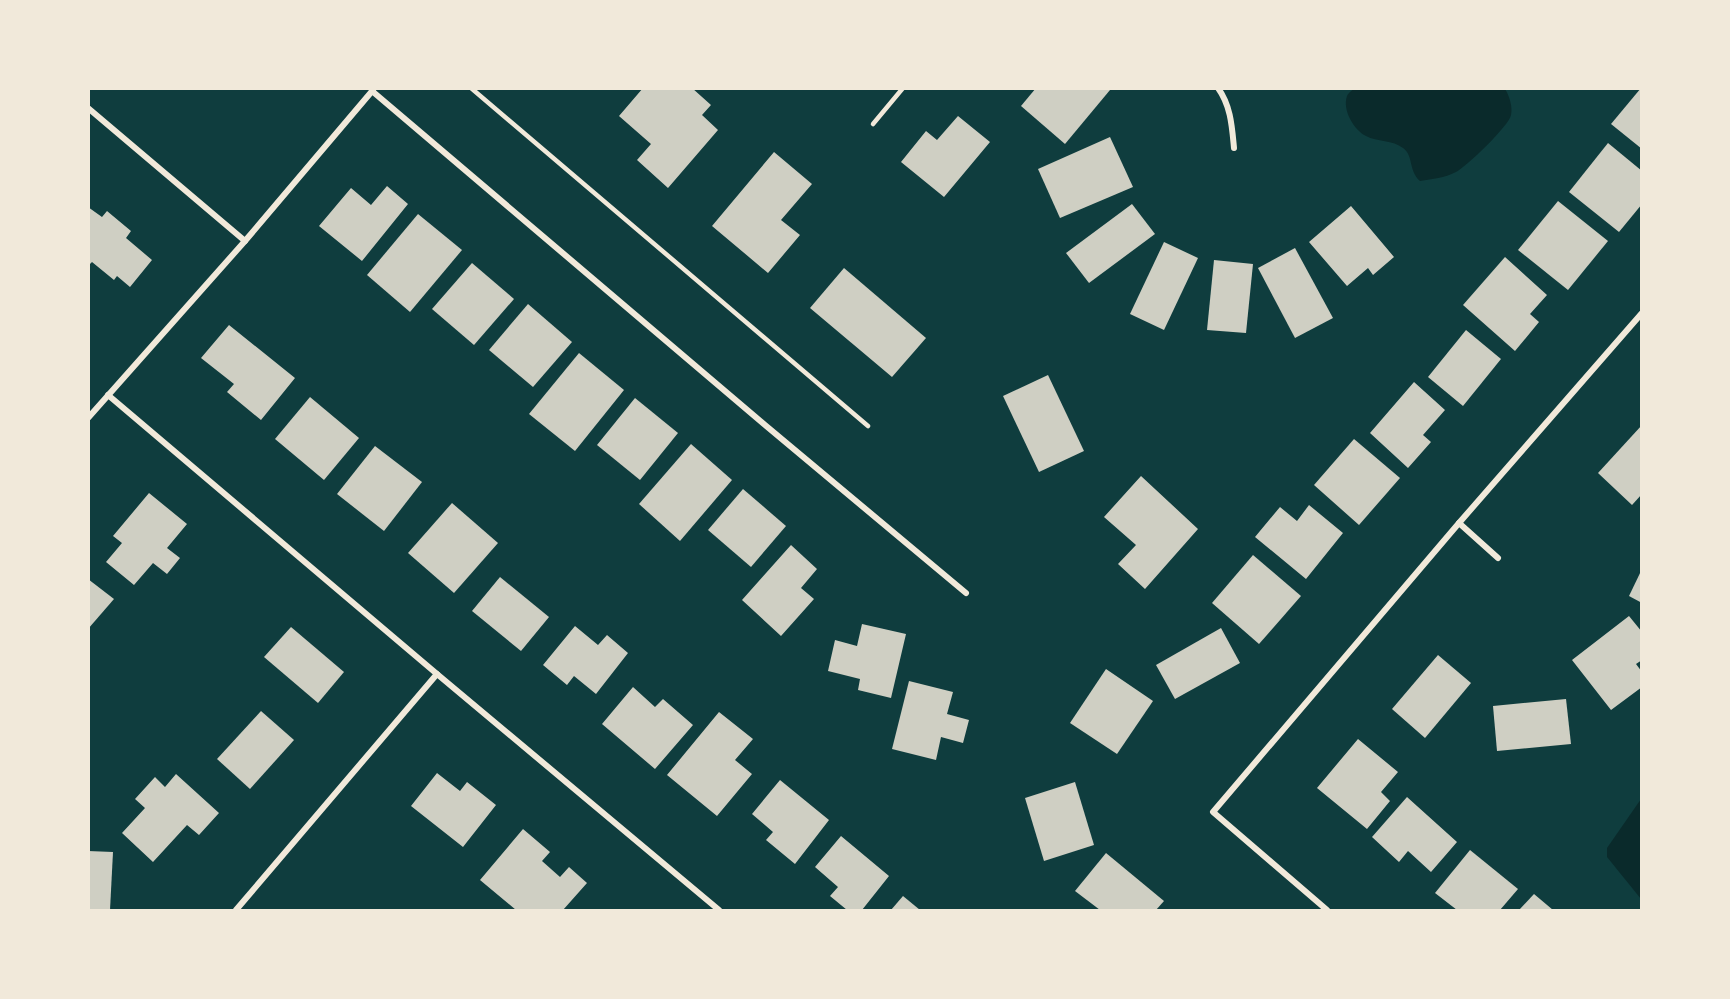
<svg xmlns="http://www.w3.org/2000/svg" width="1730" height="999" font-family="'Golos Text',sans-serif">
<style>
.water{fill:#0a2a2b}
.building{fill:#cfcfc3}
.lines{fill:none;stroke-linecap:round;stroke-linejoin:round}
.service{stroke:#f1e9da;stroke-width:4.5}
.minor{stroke:#f1e9da;stroke-width:6}
</style>
<rect width="100%" height="100%" fill="#0f3d3e"/>
<g class="water">
<path d="M1505,89C1509,95 1513,107 1511,115C1509,126 1466,167 1456,172C1444,178 1433,179 1420,181C1408,170 1414,156 1403,148C1393,140 1377,142 1366,136C1354,130 1342,110 1347,96C1348,93 1351,91 1354,89Z"/>
<path d="M1641,799V899L1607,857V848Z"/>
</g>
<g class="building">
<path d="M643,88H692L711,105L702,115L718,130L668,188L637,160L651,144L619,116Z"/>
<path d="M1036,88H1108L1110,90L1065,144L1021,106Z"/>
<path d="M1641,88H1642V149L1611,124Z"/>
<path d="M958,116L990,142L944,197L901,162L926,131L937,140Z"/>
<path d="M1110,137L1133,187L1060,218L1038,169Z"/>
<path d="M1608,143L1642,171V204L1619,232L1569,192Z"/>
<path d="M774,152L812,184L781,220L800,235L768,273L712,226Z"/>
<path d="M387,186L408,204L362,261L319,226L351,188L371,205Z"/>
<path d="M1558,201L1608,241L1568,290L1518,250Z"/>
<path d="M1132,204L1155,234L1089,283L1066,253Z"/>
<path d="M1351,206L1394,257L1373,275L1368,268L1347,286L1309,242Z"/>
<path d="M88,207L102,217L107,211L131,231L126,238L152,260L130,287L117,276L114,280L92,262L88,266Z"/>
<path d="M418,214L462,250L410,312L367,275Z"/>
<path d="M1164,242L1198,258L1164,330L1130,314Z"/>
<path d="M1295,248L1333,318L1295,338L1258,268Z"/>
<path d="M1505,257L1547,295L1530,314L1539,322L1515,351L1463,305Z"/>
<path d="M1214,260L1253,264L1246,333L1207,330Z"/>
<path d="M472,263L514,299L474,345L432,309Z"/>
<path d="M844,268L926,338L892,377L810,308Z"/>
<path d="M528,304L572,342L533,387L489,350Z"/>
<path d="M229,325L295,378L261,420L227,392L234,384L201,358Z"/>
<path d="M1466,330L1501,359L1463,406L1428,377Z"/>
<path d="M579,353L624,390L575,451L529,414Z"/>
<path d="M1048,375L1084,451L1039,472L1003,396Z"/>
<path d="M1414,382L1445,410L1423,435L1431,442L1408,468L1370,433Z"/>
<path d="M310,397L359,438L324,480L275,439Z"/>
<path d="M635,398L678,433L640,480L597,445Z"/>
<path d="M1642,425V494L1632,505L1598,473Z"/>
<path d="M1354,439L1400,478L1359,525L1314,485Z"/>
<path d="M691,444L732,480L680,541L639,504Z"/>
<path d="M375,446L422,482L384,531L337,494Z"/>
<path d="M1141,476L1198,529L1145,589L1118,564L1136,545L1104,517Z"/>
<path d="M743,489L786,526L751,567L708,530Z"/>
<path d="M149,493L187,524L167,548L180,558L167,574L153,563L134,585L106,562L122,543L113,536Z"/>
<path d="M452,503L498,543L454,593L408,553Z"/>
<path d="M1309,505L1343,533L1306,579L1255,537L1280,507L1297,521Z"/>
<path d="M791,545L817,569L801,588L814,599L781,636L742,600Z"/>
<path d="M1253,555L1301,596L1259,644L1212,603Z"/>
<path d="M1642,569V603L1629,596Z"/>
<path d="M500,577L549,617L521,651L472,611Z"/>
<path d="M88,579L114,599L88,629Z"/>
<path d="M1629,616L1642,632V660L1636,664L1642,672V687L1611,710L1572,660Z"/>
<path d="M862,624L906,634L891,698L858,690L860,679L828,671L835,640L857,646Z"/>
<path d="M575,626L598,645L607,635L628,653L596,694L574,676L567,685L543,665Z"/>
<path d="M291,627L344,672L318,703L264,657Z"/>
<path d="M1221,628L1240,663L1175,699L1156,665Z"/>
<path d="M1438,655L1471,683L1425,738L1392,709Z"/>
<path d="M1106,669L1153,701L1117,754L1070,723Z"/>
<path d="M909,681L953,692L947,714L969,720L963,743L941,737L936,760L892,749Z"/>
<path d="M633,687L655,707L663,699L693,725L655,769L602,724Z"/>
<path d="M1566,699L1571,744L1497,751L1493,706Z"/>
<path d="M261,711L294,740L250,789L217,759Z"/>
<path d="M719,712L753,739L735,760L752,774L717,816L667,775Z"/>
<path d="M1358,739L1398,772L1381,792L1390,801L1367,829L1317,788Z"/>
<path d="M437,773L460,791L467,782L496,805L463,847L411,806Z"/>
<path d="M176,774L219,813L199,835L187,825L153,862L122,833L145,808L135,799L155,777L165,787Z"/>
<path d="M780,780L829,820L795,864L766,840L773,832L752,814Z"/>
<path d="M1075,782L1094,845L1044,861L1025,798Z"/>
<path d="M1407,797L1457,842L1431,872L1408,851L1399,862L1372,837Z"/>
<path d="M523,829L550,852L542,861L560,877L569,867L587,883L563,910H516L480,880Z"/>
<path d="M841,836L889,876L862,910H847L830,896L838,887L815,867Z"/>
<path d="M1470,850L1518,889L1500,910H1457L1435,893Z"/>
<path d="M88,851L113,852L110,910H88Z"/>
<path d="M1106,853L1164,901L1156,910H1100L1075,891Z"/>
<path d="M1534,894L1553,910H1519Z"/>
<path d="M903,896L920,910H891Z"/>
</g>
<g class="lines">
<g class="service">
<path d="M471,88L868,426"/>
<path d="M873,124L903,88"/>
</g>
<g class="minor">
<path d="M1218,88C1231,106 1232,127 1234,148"/>
<path d="M372,91L765,425L966,593"/>
<path d="M88,108L245,241"/>
<path d="M108,395L437,674L719,910"/>
<path d="M88,418L245,241L373,90"/>
<path d="M1459,523L1498,558"/>
<path d="M236,910L437,674"/>
<path d="M1327,910L1213,812L1459,523L1642,313"/>
</g>
</g>
<rect width="1730" height="999" fill="none" stroke="#f1e9da" stroke-width="180"/>
</svg>
